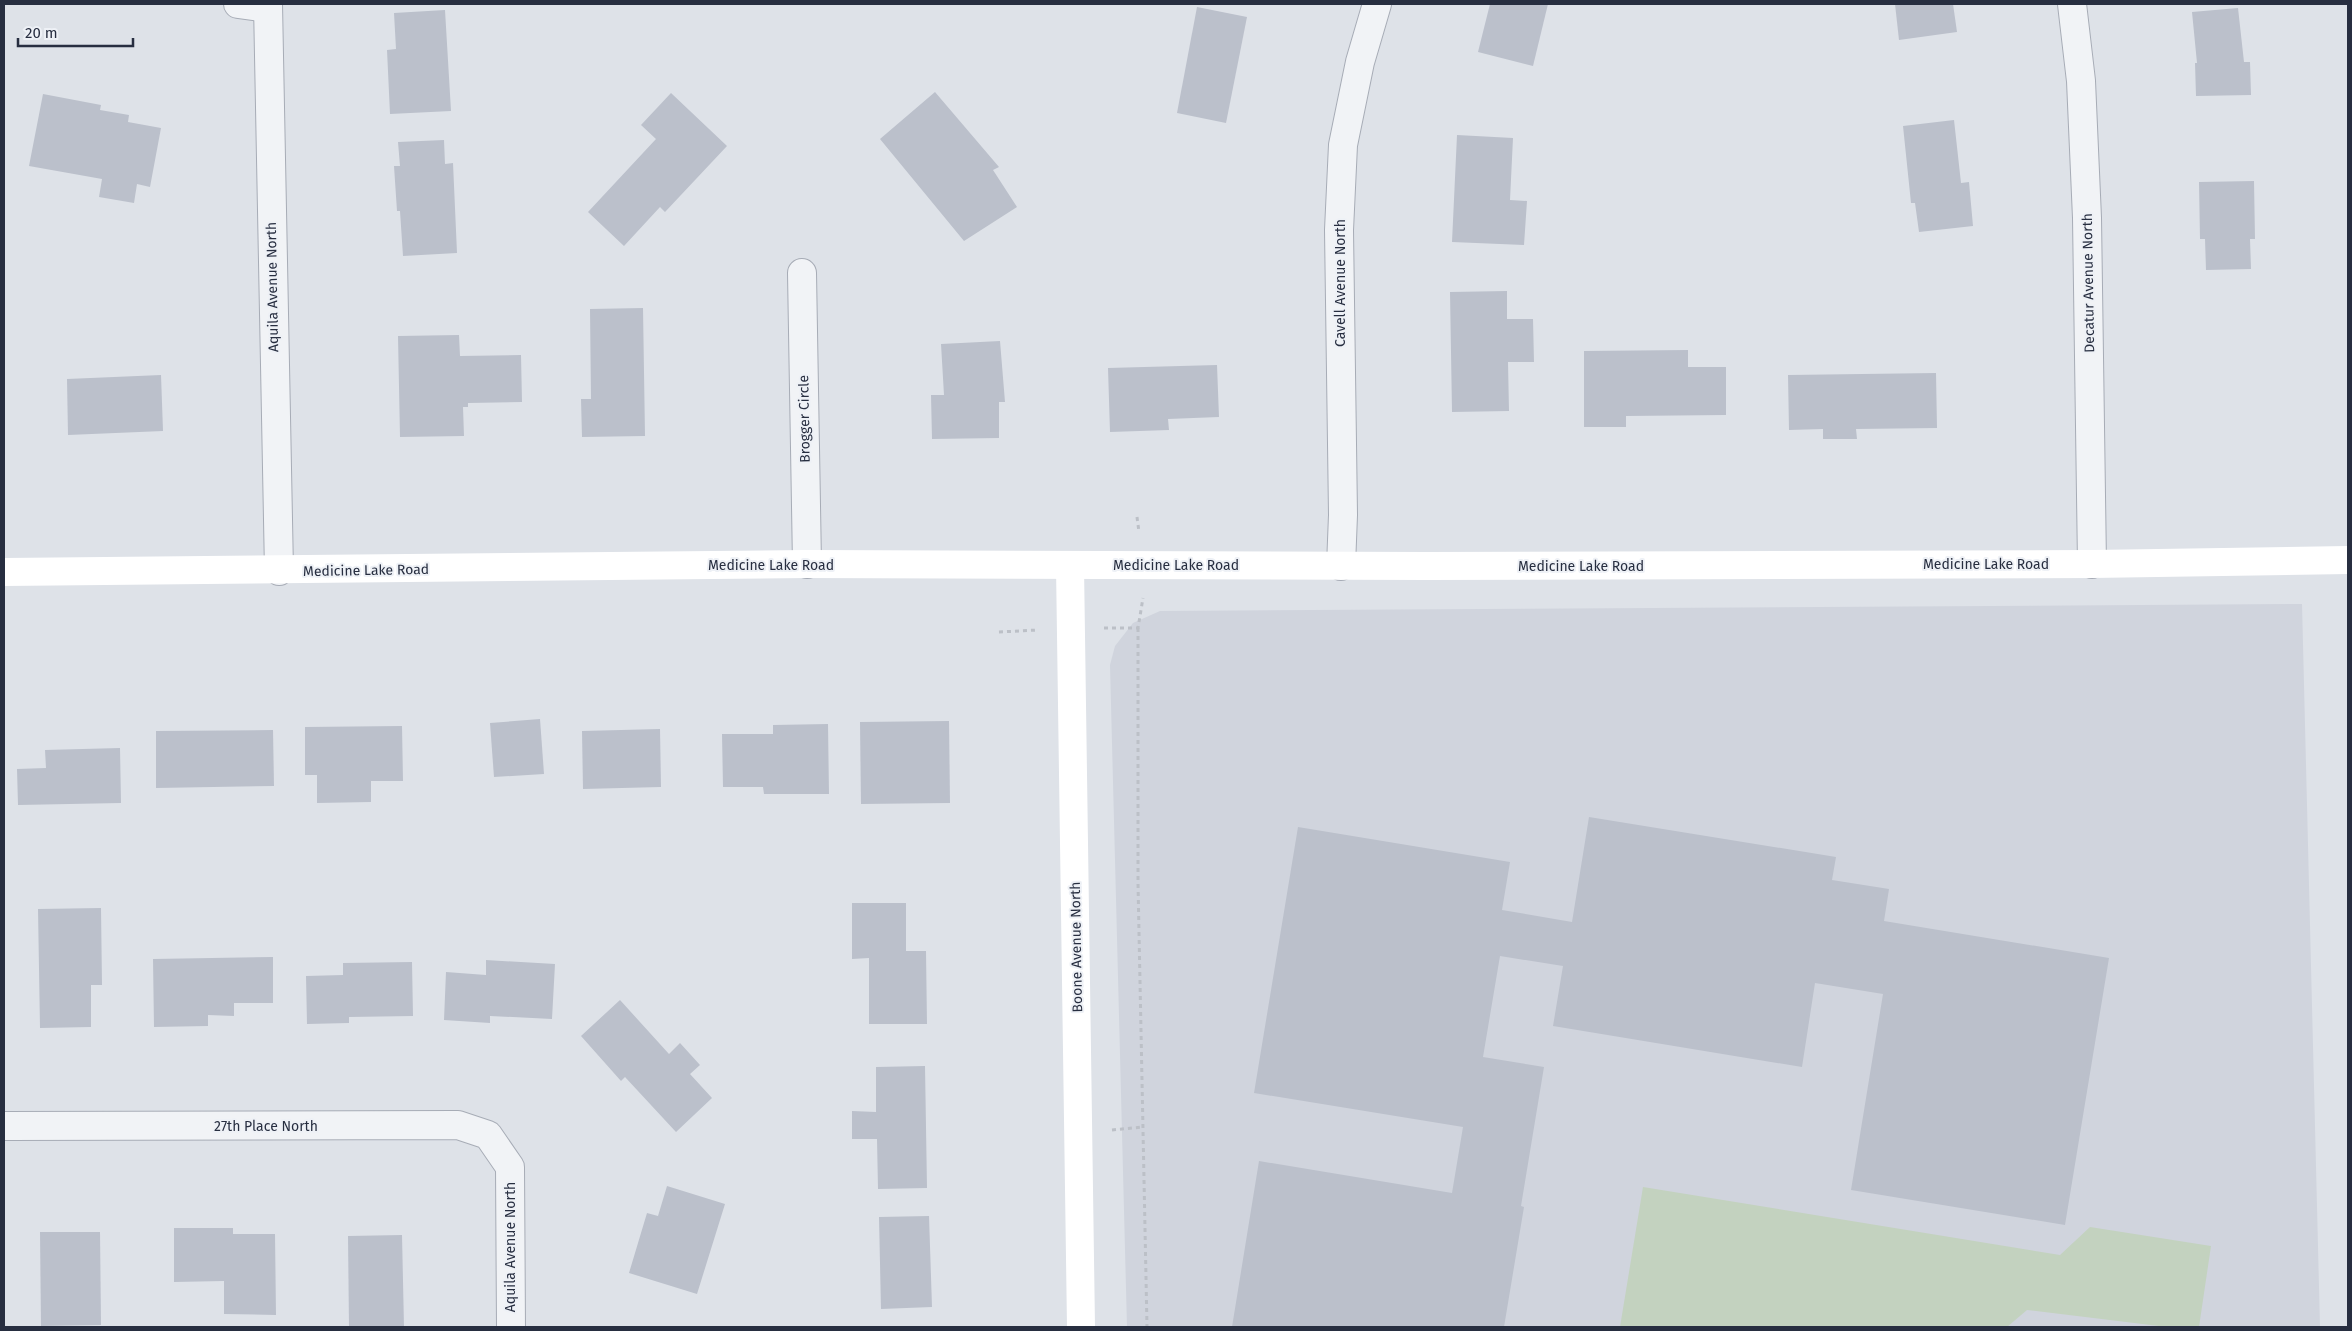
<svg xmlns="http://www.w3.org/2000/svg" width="2352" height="1331" font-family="'Fira Sans',sans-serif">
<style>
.built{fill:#d0d4dd}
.green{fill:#c3d2bf}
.building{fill:#bbc0cb}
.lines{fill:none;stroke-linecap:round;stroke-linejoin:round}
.street-casing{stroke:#a7acb6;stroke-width:30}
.path{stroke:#bcc0c7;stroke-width:3;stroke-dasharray:4 4;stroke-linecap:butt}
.street{stroke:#f1f3f6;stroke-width:28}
.secondary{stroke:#fff;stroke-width:28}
.labels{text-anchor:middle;stroke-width:4;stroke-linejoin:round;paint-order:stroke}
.street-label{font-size:14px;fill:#272e40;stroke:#eef1f6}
</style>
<rect width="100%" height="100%" fill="#dee2e8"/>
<path class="built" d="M2302,604L2320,1327H1127L1110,665L1115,646L1133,623L1160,611Z"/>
<path class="green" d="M1643,1187L2060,1255L2090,1227L2211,1246L2199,1327H2167L2027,1310L2007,1327H1620Z"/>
<g class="building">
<path d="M1490,4H1548L1533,66L1478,52Z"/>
<path d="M1895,4H1953L1957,32L1899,40Z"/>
<path d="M1197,7L1247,17L1226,123L1177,113Z"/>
<path d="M2238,8L2244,62H2250L2251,95L2196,96L2195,63H2197L2192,12Z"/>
<path d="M445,10L451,111L390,114L387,50L396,49L394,13Z"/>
<path d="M935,92L999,167L993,170L1017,207L964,241L880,139Z"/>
<path d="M671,93L727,146L665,212L660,207L624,246L588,212L656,139L641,125Z"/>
<path d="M43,94L101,105L100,110L129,115L128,122L161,128L150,187L137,184L134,203L99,197L102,179L29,166Z"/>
<path d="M1954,120L1961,183L1969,182L1973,226L1919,232L1915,203H1911L1903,126Z"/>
<path d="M1457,135L1513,138L1510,200L1527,201L1524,245L1452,242Z"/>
<path d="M444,140L445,164L453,163L457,253L403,256L400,211H397L394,166H400L398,142Z"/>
<path d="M2254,181L2255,239H2250L2251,269L2206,270L2205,239H2200L2199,182Z"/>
<path d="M1507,291V319H1533L1534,362H1508L1509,411L1452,412L1450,292Z"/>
<path d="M643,308L645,436L582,437L581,399H591L590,309Z"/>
<path d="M459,335L460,356L521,355L522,402L468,403V407H463L464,436L400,437L398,336Z"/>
<path d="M1000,341L1005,402H999V438L932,439L931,395H944L941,344Z"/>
<path d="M1688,350V367H1726V415L1626,416V427H1584V351Z"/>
<path d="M1217,365L1219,417L1168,419L1169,430L1110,432L1108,368Z"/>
<path d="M1936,373L1937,428L1856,429L1857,439H1823V429L1789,430L1788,375Z"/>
<path d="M161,375L163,431L68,435L67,379Z"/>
<path d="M540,719L544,774L494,777L490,723Z"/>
<path d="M949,721L950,803L861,804L860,722Z"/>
<path d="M828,724L829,794H764L763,787H723L722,734H773V725Z"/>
<path d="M402,726L403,781H371V802L317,803V775H305V727Z"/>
<path d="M660,729L661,787L583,789L582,731Z"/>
<path d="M273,730L274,786L156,788V731Z"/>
<path d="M120,748L121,803L18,805L17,769L46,768L45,750Z"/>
<path d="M1589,817L1836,857L1832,880L1889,889L1884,921L2109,958L2065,1225L1851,1190L1883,994L1815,983L1802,1067L1553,1026L1563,966L1500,956L1483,1057L1544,1067L1521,1206L1524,1207L1504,1327H1232L1259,1161L1452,1193L1463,1127L1254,1093L1298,827L1510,862L1502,910L1572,922Z"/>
<path d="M852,903H906V951H926L927,1024H869V958L852,959Z"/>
<path d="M101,908L102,985H91V1027L40,1028L38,909Z"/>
<path d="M273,957V1003H234V1016L208,1015V1026L154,1027L153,959Z"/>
<path d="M486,960L555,964L552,1019L490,1016V1023L444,1020L446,972L486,975Z"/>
<path d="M412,962L413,1016L349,1017V1023L307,1024L306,976L343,975V963Z"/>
<path d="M620,1000L669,1054L680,1043L700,1065L690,1074L712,1098L676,1132L625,1077L621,1081L581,1036Z"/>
<path d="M925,1066L927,1188L878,1189L877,1139H852V1111L876,1112V1067Z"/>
<path d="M667,1186L725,1204L697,1294L629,1273L647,1213L658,1216Z"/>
<path d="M929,1216L932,1307L881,1309L879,1217Z"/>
<path d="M174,1228H233V1234H275L276,1315L224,1314V1281L174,1282Z"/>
<path d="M40,1232H100L101,1325L41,1326Z"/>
<path d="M402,1235L404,1327H349L348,1236Z"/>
</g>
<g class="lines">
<defs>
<g id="street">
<path d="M238,4L267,8"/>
<path d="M268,4L279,571"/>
<path d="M2072,4L2081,81L2087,218L2092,564"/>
<path d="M802,273L807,564"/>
<path d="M1341,566L1343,515L1339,230L1343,145L1360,62L1377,4"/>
<path d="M4,1126L458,1125L488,1135L510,1167L511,1327"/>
</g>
</defs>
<use href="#street" class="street-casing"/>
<g class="path">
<path d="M1137,517L1139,532"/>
<path d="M1104,628H1138L1143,598"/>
<path d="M1138,628V883L1147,1327"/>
<path d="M999,632L1038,630"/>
<path d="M1112,1130L1143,1127"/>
</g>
<use href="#street" class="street"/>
<g class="secondary">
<path d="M1070,566L1081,1327"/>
<path d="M4,572L807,564L1427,566L2092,564L2348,560"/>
</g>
</g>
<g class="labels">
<g class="street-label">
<text transform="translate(1340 283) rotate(-90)" y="5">Cavell Avenue North</text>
<text transform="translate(2088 283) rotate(-91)" y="5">Decatur Avenue North</text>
<text transform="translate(272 287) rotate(-91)" y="5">Aquila Avenue North</text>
<text transform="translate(804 419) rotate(-91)" y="5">Brogger Circle</text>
<text x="1986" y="569">Medicine Lake Road</text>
<text x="771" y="570">Medicine Lake Road</text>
<text x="1176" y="570">Medicine Lake Road</text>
<text x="1581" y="571">Medicine Lake Road</text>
<text transform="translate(366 570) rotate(-1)" y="5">Medicine Lake Road</text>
<text transform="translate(1076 947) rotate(-91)" y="5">Boone Avenue North</text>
<text x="266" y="1131">27th Place North</text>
<text transform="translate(510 1247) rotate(-90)" y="5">Aquila Avenue North</text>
</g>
</g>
<rect width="2352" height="1331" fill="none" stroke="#272e40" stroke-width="10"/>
<path d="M18 38v8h115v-8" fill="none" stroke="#272e40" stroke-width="2.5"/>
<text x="25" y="38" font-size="15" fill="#272e40" stroke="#eef1f6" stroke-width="4" paint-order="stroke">20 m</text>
</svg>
